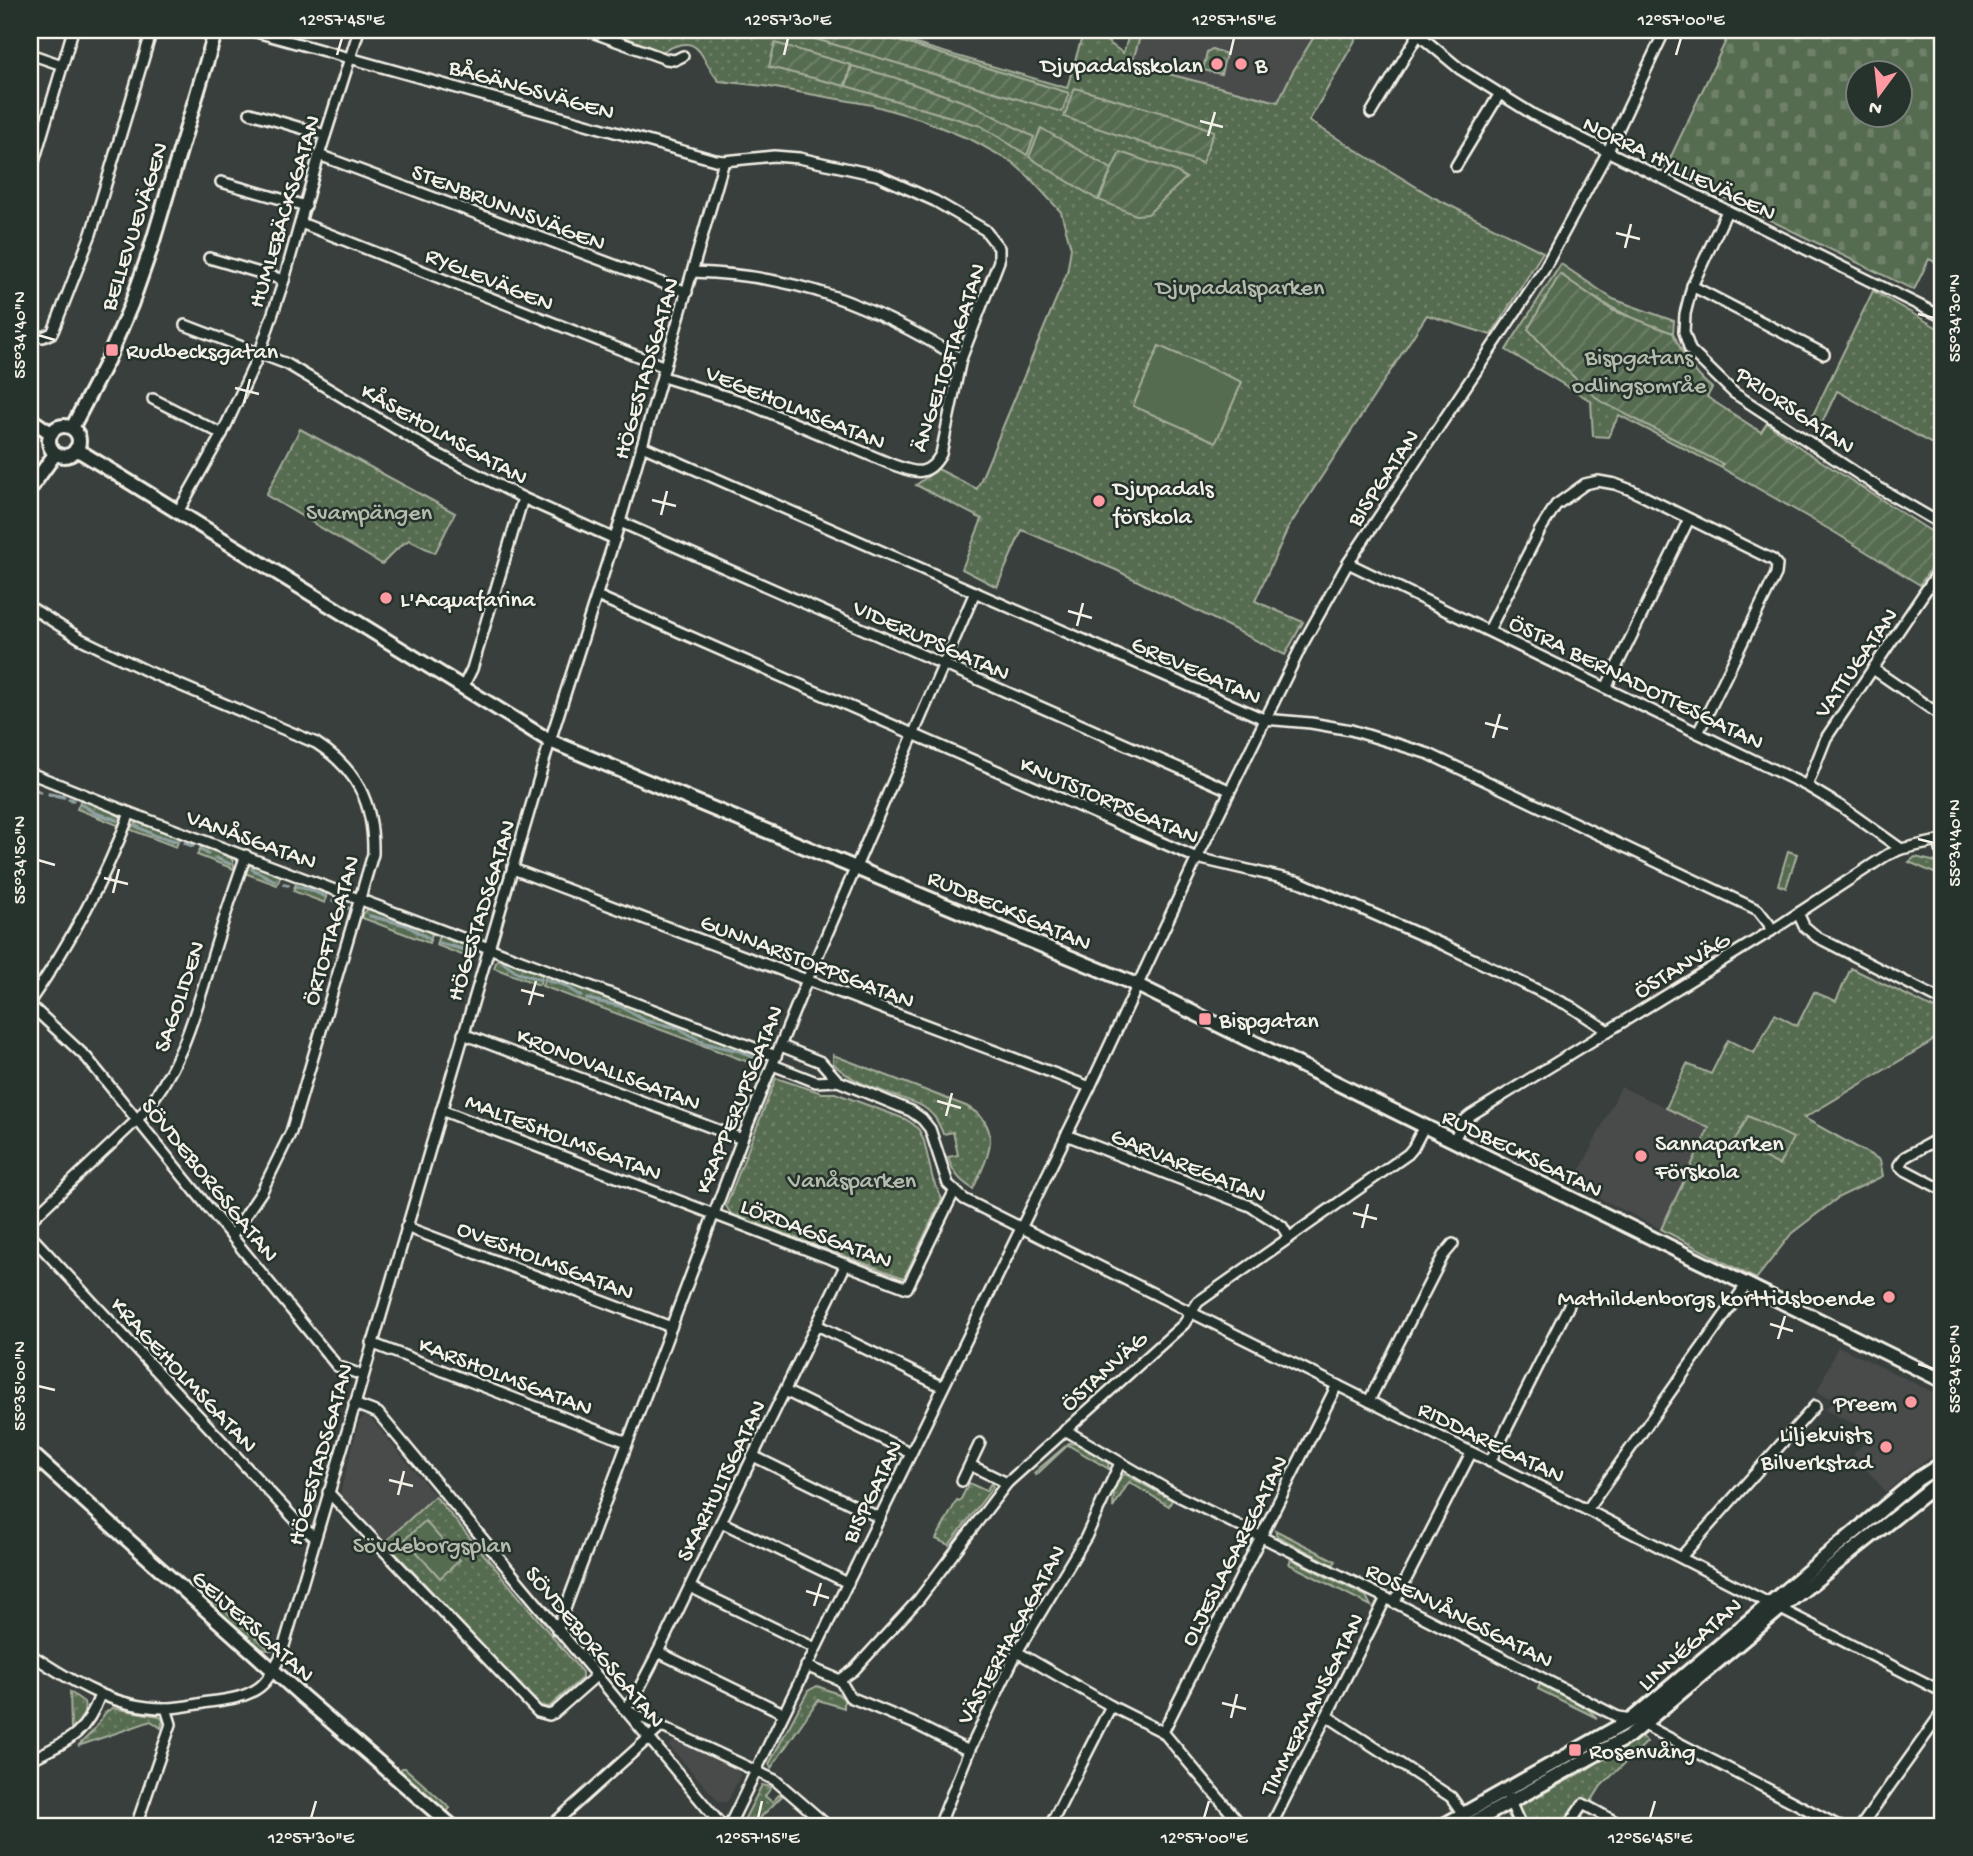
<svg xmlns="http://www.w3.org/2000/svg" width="1973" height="1856" font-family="'Gochi Hand',sans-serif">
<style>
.built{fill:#494b4b}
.grass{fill:url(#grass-dots);stroke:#a6ae9c;stroke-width:2}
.cemetery{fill:url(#cemetery-stones);stroke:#a6ae9c;stroke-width:2;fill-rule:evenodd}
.garden{fill:url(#garden-furrows);stroke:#a6ae9c;stroke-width:2}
.pitch{fill:#576c51;stroke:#a6ae9c;stroke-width:2}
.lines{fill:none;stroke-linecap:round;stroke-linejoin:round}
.stream{stroke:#8fa1a1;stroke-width:3.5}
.street-casing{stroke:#f4f1e8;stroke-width:14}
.secondary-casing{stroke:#f4f1e8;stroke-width:18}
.street{stroke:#26332d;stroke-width:9}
.secondary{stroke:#26332d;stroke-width:12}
.ticks{fill:none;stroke:#f4f1e8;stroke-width:2.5}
.poi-dot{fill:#ff9aa2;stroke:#26332d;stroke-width:2.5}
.labels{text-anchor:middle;stroke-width:5;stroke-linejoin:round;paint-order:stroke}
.poi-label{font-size:24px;fill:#f4f1e8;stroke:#26332d;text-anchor:start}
.street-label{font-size:24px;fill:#f4f1e8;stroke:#26332d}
.park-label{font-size:24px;fill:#b5bcac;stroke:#26332d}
.neatline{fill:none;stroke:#f4f1e8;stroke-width:2.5}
.ticks-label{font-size:18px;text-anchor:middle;fill:#f4f1e8}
</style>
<defs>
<pattern id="grass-dots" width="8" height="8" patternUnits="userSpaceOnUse" patternTransform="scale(1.75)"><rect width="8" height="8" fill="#576c51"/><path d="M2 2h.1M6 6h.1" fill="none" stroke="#70816a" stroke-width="1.8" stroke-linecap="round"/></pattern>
<pattern id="cemetery-stones" width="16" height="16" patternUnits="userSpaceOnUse" patternTransform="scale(1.75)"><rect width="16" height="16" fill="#576c51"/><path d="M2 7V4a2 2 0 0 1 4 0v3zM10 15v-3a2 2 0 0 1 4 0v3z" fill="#70816a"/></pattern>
<pattern id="garden-furrows" width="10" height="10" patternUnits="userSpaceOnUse" patternTransform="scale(1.75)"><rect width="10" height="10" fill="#576c51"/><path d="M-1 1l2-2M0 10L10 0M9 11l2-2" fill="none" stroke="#70816a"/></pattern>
</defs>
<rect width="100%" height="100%" fill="#393f3d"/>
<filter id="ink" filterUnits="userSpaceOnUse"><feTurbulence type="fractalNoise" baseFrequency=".0143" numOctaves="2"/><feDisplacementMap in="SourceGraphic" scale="14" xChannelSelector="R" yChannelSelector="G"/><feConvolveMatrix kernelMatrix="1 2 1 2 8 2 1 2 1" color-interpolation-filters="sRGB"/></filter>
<g filter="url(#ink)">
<g class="built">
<path d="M1142,30H1318L1292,73L1279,103L1141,67L1133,61Z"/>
<path d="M1621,1087L1709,1127L1661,1229L1573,1185Z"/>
<path d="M1838,1346L1943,1397V1449L1909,1472L1886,1492L1853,1454L1875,1433L1825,1410L1834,1400L1817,1392Z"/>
<path d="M364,1416L371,1419L435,1496L385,1542L340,1494L359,1422Z"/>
<path d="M675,1739L739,1771L740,1776L727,1802H719L669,1746Z"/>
</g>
<g class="grass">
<path d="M607,30H868L1067,88L1084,30H1091L1123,53L1131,30H1142L1133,60L1141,67L1278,102L1292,73L1318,30H1361L1309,121L1433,197L1543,252L1491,335L1427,315L1288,528L1255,601L1303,622L1285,655L1116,570L1022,530L997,587L962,569L982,519L916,485L938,469L977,489L1067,273L1071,248L1061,212L1029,177L1012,162L974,141L920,119L872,105L764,86L719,81C698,58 703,30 662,52Z"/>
<path d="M1212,49L1226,54L1221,74L1203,70L1207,52Z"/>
<path d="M1561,264L1613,299L1674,321L1673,333C1628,319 1598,302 1560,274L1723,464L1722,468L1619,415L1608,437L1593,436L1591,401L1506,350Z"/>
<path d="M1873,291L1943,331V450L1837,391L1820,427L1810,421Z"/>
<path d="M300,429L455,513L435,553L409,540L399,547L382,564L266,495Z"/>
<path d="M81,799L115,812L122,819L120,826L77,809Z"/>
<path d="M138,822L180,837L176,847L129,829Z"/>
<path d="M202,845C215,850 236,852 234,869L197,855Z"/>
<path d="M1788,851L1797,854L1786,888L1778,885Z"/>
<path d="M1915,857L1936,862L1943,870V877L1909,862Z"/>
<path d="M251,865L281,875L277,885L242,872L246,867Z"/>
<path d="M297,881L327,892L325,903L293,891Z"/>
<path d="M368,909L433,932L429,943L360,917Z"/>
<path d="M439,935L475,949L472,959L436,945Z"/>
<path d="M497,960H504L543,974L539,985L494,968Z"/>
<path d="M1851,968L1943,1013V1030L1931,1042L1804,1118L1880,1160L1883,1176L1839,1197L1792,1233L1756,1279L1661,1229L1709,1128L1666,1108L1687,1064L1711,1074L1728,1040L1754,1053L1775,1014L1797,1026L1814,992L1836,1001Z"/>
<path d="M546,975L754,1054L763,1061L759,1066L542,986Z"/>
<path d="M833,1055L966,1106C1006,1127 987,1159 973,1189C959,1180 953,1173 948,1157L958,1155L953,1132L943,1134C938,1121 934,1114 922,1106C894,1093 855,1087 833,1063Z"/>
<path d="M776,1078L822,1093H835L905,1119L913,1124L919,1130L924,1141L933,1180L942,1199L904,1278L731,1214L726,1206Z"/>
<path d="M1069,1443L1078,1444L1108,1463L1109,1469L1068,1445L1036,1475L1034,1473Z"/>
<path d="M1125,1474L1172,1500L1169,1506L1129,1482L1113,1508C1114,1495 1113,1480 1125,1474Z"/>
<path d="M969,1483L986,1491L991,1483L993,1487L949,1545L936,1539L957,1500L960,1501Z"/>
<path d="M435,1496L582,1672V1678L549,1707L540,1706L385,1542Z"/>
<path d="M1275,1530L1336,1561L1333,1565L1277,1536Z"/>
<path d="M1291,1559L1366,1596L1371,1606L1289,1564Z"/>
<path d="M206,1594L270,1650L258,1649L202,1599Z"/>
<path d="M1540,1684L1587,1708L1597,1718L1538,1689Z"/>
<path d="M817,1686L838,1694L844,1699V1708L818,1700L771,1768L769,1764L808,1691Z"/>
<path d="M70,1692L84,1702C87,1714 80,1722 71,1729Z"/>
<path d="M112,1708L159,1716L163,1720L161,1728L151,1721L78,1746L93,1731L105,1713Z"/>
<path d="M1638,1734L1647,1742L1601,1786L1576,1826H1514L1507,1813L1585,1771Z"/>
<path d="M402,1768H405L450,1808L446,1813L399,1772Z"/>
<path d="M762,1785L772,1787L765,1796L772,1802L779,1795H783L752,1826H741Z"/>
</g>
<path class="cemetery" d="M1731,30H1943V266L1929,259L1914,290L1665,169ZM1857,74H1899V116H1857Z"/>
<g class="garden">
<path d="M785,30H863L1069,93L1062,112Z"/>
<path d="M775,43L851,65L845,86L769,67Z"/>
<path d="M852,66L893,77L973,105L1034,137L1027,155L981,126L846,86Z"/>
<path d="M1075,88L1181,118L1214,131L1202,163L1064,117Z"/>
<path d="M1041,128L1112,169L1120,152L1175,171L1186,178L1148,214L1136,215L1099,200L1112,169L1098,200L1029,157Z"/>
<path d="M1560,274L1612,310L1673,333C1683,355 1693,373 1712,388L1707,397L1761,432L1767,423L1802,449L1943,539V549L1920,585L1834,532L1722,468L1723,464L1600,401L1563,367L1528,329Z"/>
</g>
<g class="pitch">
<path d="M1159,346L1242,382L1216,442L1133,406Z"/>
<path d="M1748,1116L1793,1138L1779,1165L1734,1142Z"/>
<path d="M425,1521L460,1560L440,1578L405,1539Z"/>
</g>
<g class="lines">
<g class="stream">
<path d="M30,787L40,792"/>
<path d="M49,794L64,797"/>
<path d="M69,799L73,800"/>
<path d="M81,804L95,813L117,820"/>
<path d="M136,826L156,836L176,841"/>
<path d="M185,843L193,846"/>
<path d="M202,850L208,854"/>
<path d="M216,858L230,864"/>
<path d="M252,869L275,881"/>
<path d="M284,884L288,885"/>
<path d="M297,887L308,889L324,896"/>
<path d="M333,901L348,908"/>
<path d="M341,905L343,899"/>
<path d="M370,916L406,925L428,938"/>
<path d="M439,943L469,951"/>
<path d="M504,963L518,973L539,979"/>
<path d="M546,980L564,985L581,996"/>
<path d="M587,999L620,1006L646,1021L678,1028L704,1043L740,1051L756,1059L760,1057"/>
</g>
<defs>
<g id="street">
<path d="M249,30L715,160L724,161L774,156L799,158L877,175L935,201L985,230L999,248V261L961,359L941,454C927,479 914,472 891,464L744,402L663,377"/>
<path d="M586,30L666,59L675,60L683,56"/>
<path d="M1413,30L1460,69L1534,115L1943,317"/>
<path d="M30,54L62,65"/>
<path d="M250,113L325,135"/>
<path d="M1371,113L1418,35"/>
<path d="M319,155L687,292"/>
<path d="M1456,166L1499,95"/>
<path d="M30,175L73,30"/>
<path d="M221,182L306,206"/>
<path d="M1727,211L1692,286L1685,314L1684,332L1690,350L1734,393L1881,489L1943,525"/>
<path d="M301,223L665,367"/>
<path d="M209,258L284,280"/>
<path d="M693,272C799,275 872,305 961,359"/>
<path d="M1692,286L1824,354"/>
<path d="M185,325L287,364L436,453L523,498L615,539"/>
<path d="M30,334L43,337L52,333L54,329L91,234L152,30"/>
<path d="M153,399L222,434"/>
<path d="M642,446L1264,719L1311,723L1351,730L1429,754L1758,910L1769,924L1771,931"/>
<path d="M178,512L222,434L260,352L284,280L319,155L359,30"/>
<path d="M620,522L1229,790"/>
<path d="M1348,563L1807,786L1842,807L1901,849"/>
<path d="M597,596L1197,858L1300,882L1444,945L1570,1006L1608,1031"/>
<path d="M30,607L81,639L149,672L316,743C358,770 374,804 373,854L291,1132L262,1191L232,1235"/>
<path d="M1489,630L1540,530L1556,505L1585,484L1598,481L1615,484L1631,490L1773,560L1777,565L1776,574L1698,733"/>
<path d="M1873,669L1943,717"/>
<path d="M463,687L472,669L523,498"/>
<path d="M1606,688L1689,519"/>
<path d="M30,773L130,813L776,1056"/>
<path d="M1807,786L1826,738L1943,565"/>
<path d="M1939,841L1943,858"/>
<path d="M513,869L1090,1087"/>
<path d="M1798,913L1804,926L1817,937L1943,1001"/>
<path d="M30,1001C71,942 104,881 130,813"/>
<path d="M30,1005L87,1058L337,1366L362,1375"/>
<path d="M463,1034L742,1139"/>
<path d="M781,1046L821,1062L838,1081"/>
<path d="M773,1065L816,1082L838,1081L911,1111L922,1119L930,1129L948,1184L964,1199L1587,1510L1943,1692"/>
<path d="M441,1110L907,1288L954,1192"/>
<path d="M1066,1135L1250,1206L1282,1226L1289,1238"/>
<path d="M1943,1136L1905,1157L1899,1165L1903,1169L1943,1190"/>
<path d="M1453,1141L1465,1120L1471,1115L1771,931L1887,855L1901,849L1943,840"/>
<path d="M30,1221L138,1119C180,1071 194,1018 212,958C222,924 234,889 246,855"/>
<path d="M406,1227L671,1327"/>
<path d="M30,1235L303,1528L314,1536"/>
<path d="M817,1325L943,1387"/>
<path d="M371,1343L627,1442"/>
<path d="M785,1391L911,1453"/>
<path d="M1369,1401L1443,1256L1453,1244"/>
<path d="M354,1404L378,1413L722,1826"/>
<path d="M1065,1430L1178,1496L1386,1598L1618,1717L1632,1719L1652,1729L1839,1826"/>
<path d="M753,1456L880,1518"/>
<path d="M1490,1462L1569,1305"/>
<path d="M970,1465L1007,1483"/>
<path d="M962,1481L980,1443"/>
<path d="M328,1492L538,1712L549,1715L554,1713L596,1676"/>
<path d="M1587,1510L1746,1285"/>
<path d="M721,1522L848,1583"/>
<path d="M1681,1557L1815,1406"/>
<path d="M690,1587L815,1648"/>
<path d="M1394,1603L1471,1453"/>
<path d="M557,1630L742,1139L807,980L975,592"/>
<path d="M658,1652L783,1713"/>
<path d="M1017,1652L1111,1706L1163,1732L1242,1826"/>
<path d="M30,1654C71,1681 115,1709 167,1708C181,1708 196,1704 209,1702C227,1700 251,1697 264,1683C271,1676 276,1664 281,1656L550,741L620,522L724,161"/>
<path d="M806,1666L840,1680L850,1697L913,1723L969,1751"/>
<path d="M840,1680L854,1670L919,1599L1007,1483L1184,1324L1198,1302L1408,1154L1413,1148L1424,1127"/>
<path d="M1327,1716L1451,1797L1465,1817"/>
<path d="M1163,1732L1337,1385"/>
<path d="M30,1760C67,1741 85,1736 100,1695"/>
<path d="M1508,1797L1521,1826"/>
<path d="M136,1826L171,1724L166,1708"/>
<path d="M551,1826L661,1727"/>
<path d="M729,1826L1090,1087L1197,858L1302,645L1348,563L1543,271L1607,153L1665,30"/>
<path d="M828,1826L775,1780L624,1709L633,1700L658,1652L846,1264"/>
<path d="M939,1826L969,1751L1017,1652L1086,1537L1120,1463"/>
<path d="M1050,1826L1111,1706"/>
<path d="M1271,1826L1386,1598"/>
<path d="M1568,1826L1583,1804L1623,1826"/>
<path d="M1861,1826L1943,1711"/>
</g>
<g id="secondary">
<path d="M30,419L51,433"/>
<circle cx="64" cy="441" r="15"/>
<path d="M72,428L107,361L131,305L150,251L216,30"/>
<path d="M76,449L550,741L1137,985L1943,1381"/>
<path d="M30,489L55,454"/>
<path d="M30,1452L303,1697L452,1826"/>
<path d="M1442,1826L1632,1719L1918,1479L1943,1463"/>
<path d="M1467,1826L1629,1736L1781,1608L1943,1479"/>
</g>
</defs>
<use href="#street" class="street-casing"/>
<use href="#secondary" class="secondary-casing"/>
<use href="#street" class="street"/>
<use href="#secondary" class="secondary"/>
</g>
</g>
<path class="ticks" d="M337,55L342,38M784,55L788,38M1230,55L1234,38M1676,55L1681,38M1200,121L1223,127M1208,136L1215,112M1616,233L1640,239M1625,248L1631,224M1918,314L1934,318M38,335L55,340M235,388L259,394M244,403L250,379M652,500L676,506M661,515L667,491M1068,611L1092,618M1077,626L1083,603M1485,723L1508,729M1493,738L1500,714M1918,839L1934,843M38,860L55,865M104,878L128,884M113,893L119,869M521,990L544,996M529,1005L536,981M937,1101L961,1108M946,1116L952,1093M1353,1213L1377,1219M1362,1228L1368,1204M1770,1324L1793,1331M1778,1339L1785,1316M1918,1364L1934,1369M38,1386L55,1390M389,1480L413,1486M398,1495L404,1471M806,1591L829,1598M814,1606L821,1583M1222,1703L1246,1709M1231,1718L1237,1694M311,1818L316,1801M758,1818L762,1801M1204,1818L1209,1801M1650,1818L1655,1801"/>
<g class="poi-dot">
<circle cx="1217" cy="64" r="7"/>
<circle cx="1241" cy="64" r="7"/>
<rect x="105" y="343" width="14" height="14" rx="3.5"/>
<circle cx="1099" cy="501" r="7"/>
<circle cx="386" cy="598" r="7"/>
<rect x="1198" y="1012" width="14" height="14" rx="3.5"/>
<circle cx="1641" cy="1156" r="7"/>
<circle cx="1889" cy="1297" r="7"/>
<circle cx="1911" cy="1402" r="7"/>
<circle cx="1886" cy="1447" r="7"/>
<rect x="1568" y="1743" width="14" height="14" rx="3.5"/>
</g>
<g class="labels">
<g class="poi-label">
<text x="1203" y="72" text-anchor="end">Djupadalsskolan</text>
<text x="1255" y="72">B</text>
<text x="126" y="358">Rudbecksgatan</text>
<text x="1113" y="495">Djupadals<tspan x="1113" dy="28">förskola</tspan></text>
<text x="400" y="606">L'Acquafarina</text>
<text x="1219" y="1027">Bispgatan</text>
<text x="1655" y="1150">Sannaparken<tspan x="1655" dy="28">Förskola</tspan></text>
<text x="1875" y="1305" text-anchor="end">Mathildenborgs korttidsboende</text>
<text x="1897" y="1410" text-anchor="end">Preem</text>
<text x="1872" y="1441" text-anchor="end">Liljekvists<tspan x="1872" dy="28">Bilverkstad</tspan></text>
<text x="1589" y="1758">Rosenvång</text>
</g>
<g class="street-label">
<text transform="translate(532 88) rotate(16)" y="8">BÅGÄNGSVÄGEN</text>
<text transform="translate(1680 167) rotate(26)" y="8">NORRA HYLLIEVÄGEN</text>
<text transform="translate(509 206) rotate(21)" y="8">STENBRUNNSVÄGEN</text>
<text transform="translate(283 211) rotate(-73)" y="8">HUMLEBÄCKSGATAN</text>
<text transform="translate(133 226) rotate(-72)" y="8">BELLEVUEVÄGEN</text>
<text transform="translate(490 278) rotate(22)" y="8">RYGLEVÄGEN</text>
<text transform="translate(947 357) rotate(-72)" y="8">ÄNGELTOFTAGATAN</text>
<text transform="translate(645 368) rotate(-74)" y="8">HÖGESTADSGATAN</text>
<text transform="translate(796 406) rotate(22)" y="8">VEGEHOLMSGATAN</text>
<text transform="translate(1796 409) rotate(34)" y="8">PRIORSGATAN</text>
<text transform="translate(445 433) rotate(29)" y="8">KÅSEHOLMSGATAN</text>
<text transform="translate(1382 477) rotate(-56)" y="8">BISPGATAN</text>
<text transform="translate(932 639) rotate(24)" y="8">VIDERUPSGATAN</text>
<text transform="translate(1855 662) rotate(-55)" y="8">VATTUGATAN</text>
<text transform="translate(1197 669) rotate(24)" y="8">GREVEGATAN</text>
<text transform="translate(1637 681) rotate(26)" y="8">ÖSTRA BERNADOTTESGATAN</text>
<text transform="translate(1110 799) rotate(23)" y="8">KNUTSTORPSGATAN</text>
<text transform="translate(252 838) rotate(20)" y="8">VANÅSGATAN</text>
<text transform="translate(1010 909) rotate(23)" y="8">RUDBECKSGATAN</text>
<text transform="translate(480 910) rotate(-73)" y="8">HÖGESTADSGATAN</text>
<text transform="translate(330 930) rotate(-74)" y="8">ÖRTOFTAGATAN</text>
<text transform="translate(808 960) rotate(21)" y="8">GUNNARSTORPSGATAN</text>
<text transform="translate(1681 964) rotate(-31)" y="8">ÖSTANVÄG</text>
<text transform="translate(178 996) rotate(-71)" y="8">SAGOLIDEN</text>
<text transform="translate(609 1068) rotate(21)" y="8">KRONOVALLSGATAN</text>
<text transform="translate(738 1099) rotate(-68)" y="8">KRAPPERUPSGATAN</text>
<text transform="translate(564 1136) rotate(21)" y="8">MALTESHOLMSGATAN</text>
<text transform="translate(1523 1152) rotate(26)" y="8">RUDBECKSGATAN</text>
<text transform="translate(1189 1164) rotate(22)" y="8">GARVAREGATAN</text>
<text transform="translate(211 1179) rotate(51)" y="8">SÖVDEBORGSGATAN</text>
<text transform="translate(817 1232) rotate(21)" y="8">LÖRDAGSGATAN</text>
<text transform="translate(546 1259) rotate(21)" y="8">OVESHOLMSGATAN</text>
<text transform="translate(1103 1370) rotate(-42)" y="8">ÖSTANVÄG</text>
<text transform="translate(185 1374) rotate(47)" y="8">KRAGEHOLMSGATAN</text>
<text transform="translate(506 1375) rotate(21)" y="8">KARSHOLMSGATAN</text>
<text transform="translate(1492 1441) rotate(26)" y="8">RIDDAREGATAN</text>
<text transform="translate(319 1454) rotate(-74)" y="8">HÖGESTADSGATAN</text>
<text transform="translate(720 1480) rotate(-64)" y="8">SKARHULTSGATAN</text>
<text transform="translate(871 1491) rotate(-64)" y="8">BISPGATAN</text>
<text transform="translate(1233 1550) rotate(-63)" y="8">OLJESLAGAREGATAN</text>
<text transform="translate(1460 1614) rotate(27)" y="8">ROSENVÅNGSGATAN</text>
<text transform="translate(254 1625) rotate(42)" y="8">GEIJERSGATAN</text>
<text transform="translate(1010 1634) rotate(-61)" y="8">VÄSTERHAGAGATAN</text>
<text transform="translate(1689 1643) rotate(-41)" y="8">LINNÉGATAN</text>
<text transform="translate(596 1646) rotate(50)" y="8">SÖVDEBORGSGATAN</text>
<text transform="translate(1311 1704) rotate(-63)" y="8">TIMMERMANSGATAN</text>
</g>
<g class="park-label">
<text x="1240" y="294">Djupadalsparken</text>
<text x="1639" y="364">Bispgatans<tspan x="1639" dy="28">odlingsområe</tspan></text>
<text x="369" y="519">Svampängen</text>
<text x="852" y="1187">Vanåsparken</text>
<text x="432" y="1552">Sövdeborgsplan</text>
</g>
</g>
<rect width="1973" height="1856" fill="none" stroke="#26332d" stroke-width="77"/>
<g transform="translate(1879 94) rotate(195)"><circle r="33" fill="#26332d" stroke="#787f78" stroke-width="2"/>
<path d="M0-5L12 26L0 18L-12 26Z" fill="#ff9aa2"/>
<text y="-10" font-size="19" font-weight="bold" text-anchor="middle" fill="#f4f1e8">N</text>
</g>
<rect x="38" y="38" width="1896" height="1780" class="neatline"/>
<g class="ticks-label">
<text x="342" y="25">12°57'45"E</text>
<text x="788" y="25">12°57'30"E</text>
<text x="1234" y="25">12°57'15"E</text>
<text x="1681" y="25">12°57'00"E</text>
<text transform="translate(1954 318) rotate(-90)" y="6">55°34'30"N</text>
<text transform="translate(19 335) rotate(-90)" y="6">55°34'40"N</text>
<text transform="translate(1954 843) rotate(-90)" y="6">55°34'40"N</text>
<text transform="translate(19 860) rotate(-90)" y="6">55°34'50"N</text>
<text transform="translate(1954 1369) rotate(-90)" y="6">55°34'50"N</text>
<text transform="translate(19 1386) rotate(-90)" y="6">55°35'00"N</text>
<text x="311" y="1843">12°57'30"E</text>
<text x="758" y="1843">12°57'15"E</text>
<text x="1204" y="1843">12°57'00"E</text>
<text x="1650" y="1843">12°56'45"E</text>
</g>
</svg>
